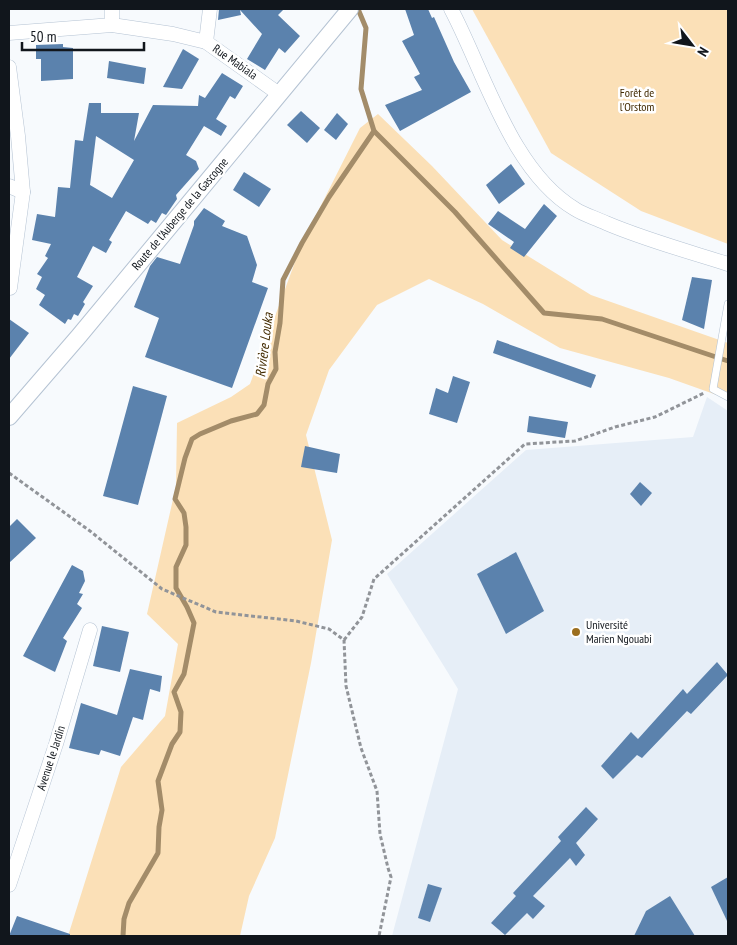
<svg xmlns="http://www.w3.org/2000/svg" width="737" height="945" font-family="'PT Sans Narrow',sans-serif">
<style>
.built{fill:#e6eef7}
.green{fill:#fbe0b7}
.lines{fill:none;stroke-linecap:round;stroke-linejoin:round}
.stream{stroke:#a38c69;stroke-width:5}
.building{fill:#5b82ad;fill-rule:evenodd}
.service-casing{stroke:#b5c3d3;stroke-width:8}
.minor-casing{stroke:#b5c3d3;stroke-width:15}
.tertiary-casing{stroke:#b5c3d3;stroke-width:18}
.path{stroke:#919499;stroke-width:3;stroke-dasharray:4 2.5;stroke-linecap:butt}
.service{stroke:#fff;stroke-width:7}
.minor{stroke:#fff;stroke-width:14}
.tertiary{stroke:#fff;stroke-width:16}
.poi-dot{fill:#9c6f1f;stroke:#fff;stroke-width:2}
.labels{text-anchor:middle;stroke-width:5;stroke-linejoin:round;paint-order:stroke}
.street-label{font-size:12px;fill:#11161c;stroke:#fff}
.park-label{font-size:12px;fill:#402900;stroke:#fff}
.poi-label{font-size:12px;fill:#11161c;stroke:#fff;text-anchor:start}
.water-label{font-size:14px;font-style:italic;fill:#432b00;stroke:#fff}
</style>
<rect width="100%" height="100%" fill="#f7fafd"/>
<path class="built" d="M707,397L728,411V936H392L458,689L387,574L526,450L693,437Z"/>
<g class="green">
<path d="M472,9H728V244L641,211L551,153Z"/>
<path d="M378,114L432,166L502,240L591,295L728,343V399L669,378L560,348L483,304L429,279L377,305L329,370L306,435L332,540L311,663L275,838L249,896L240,936H68L121,767L165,716L178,644L147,614L176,486L177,423L231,397L250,384L302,243L360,128Z"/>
</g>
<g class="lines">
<g class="stream">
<path d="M374,131L455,212L544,313L602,319L728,361"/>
<path d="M123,936L124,919L129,903L158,853L159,827L162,810L158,781L172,744L180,732L181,712L174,692L184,674L194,623L187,607L176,588V567L186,545V527L184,513L175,499L185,458L192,439L200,434L231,421L257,414L264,405L268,384L276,369L275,352L280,323L283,280L302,243L329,197L374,131L361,89L366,28L358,9"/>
</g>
</g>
<g class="building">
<path d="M219,9H284L278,15L300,36L285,53L279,48L265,70L247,59L262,34L240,10L241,15L218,20Z"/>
<path d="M405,9H428L432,18L434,17L454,62L471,92L400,131L385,105L422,90L414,77L420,74L402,41L414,35Z"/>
<path d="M63,44V47L73,48V79L41,81V59H36V45Z"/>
<path d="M183,49L199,59L182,89L163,87Z"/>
<path d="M109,61L146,68L144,84L107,78Z"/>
<path d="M222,73L243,86L235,99L230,96L216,119L227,126L221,136L204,126L186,155L196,161L199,169L176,195L177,199L166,215L162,213L156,223L151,220L148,224L126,211L109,240L112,242L106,253L93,246L77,277L93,286L83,302L85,304L78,316L74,314L71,320L68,319L65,324L39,305L45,295L36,289L42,277L37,274L48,258L45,256L51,244L32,240L37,214L55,217L58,187L70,188L75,140L83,141L89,103H101V113H139L134,141L153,105L198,106L199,95L205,98ZM96,136L134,160L112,198L90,185Z"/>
<path d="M301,111L320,128L307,143L287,125Z"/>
<path d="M337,113L348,124L336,140L324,130Z"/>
<path d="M511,164L525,184L499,204L486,185Z"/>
<path d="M244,172L271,189L259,207L233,190Z"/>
<path d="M544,204L557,216L524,257L510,248L514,242L488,224L498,211L525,229Z"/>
<path d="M204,208L225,221L222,226L247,236L257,265L252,282L268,288L232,388L145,357L159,318L134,307L150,266L157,257L180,264L194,225V221Z"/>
<path d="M692,277L712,280L704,329L682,320Z"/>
<path d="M9,319L29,333L9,359Z"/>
<path d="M497,340L596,375L591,388L493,353Z"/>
<path d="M453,376L470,382L457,423L429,414L436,388L448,393Z"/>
<path d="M133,386L167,396L138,505L103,496Z"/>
<path d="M529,416L568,422L565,438L527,432Z"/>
<path d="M305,446L340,454L337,473L301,467Z"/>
<path d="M640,482L652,493L641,506L630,494Z"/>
<path d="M17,519L36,538L9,563V527Z"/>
<path d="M516,552L544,611L506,634L477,574Z"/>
<path d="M72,565L83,571L85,581L79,593L83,594L77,604L82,608L63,638L67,641L55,672L23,656Z"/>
<path d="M102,626L129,632L120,672L93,666Z"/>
<path d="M717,662L728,675L691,714L687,711L642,758L637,755L613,779L601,766L631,732L638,739L683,689L687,694Z"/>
<path d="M130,669L162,676L160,692L150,689L143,720L133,717L120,756L101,750L99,755L69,748L81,703L117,715Z"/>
<path d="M586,807L598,819L576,843L585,855L576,866L570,858L533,896L545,906L533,919L527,913L505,935L491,923L516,896L513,893L561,841L558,837Z"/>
<path d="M728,877V923L711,887Z"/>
<path d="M428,884L442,888L430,922L418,918Z"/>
<path d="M670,896L695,936H634L646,911Z"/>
<path d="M17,916L70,934V936H9Z"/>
</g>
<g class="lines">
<defs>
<path id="service" d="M728,304L713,389L728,397"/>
<g id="minor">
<path d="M451,9C484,71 511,171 575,209C584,215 596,218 606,223C646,240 687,251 728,264"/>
<path d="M112,25V9"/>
<path d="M9,33L112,25L173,34L206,42L279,94"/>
<path d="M206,42L210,9"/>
<path d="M9,67L18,136L23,192L10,288"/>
<path d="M9,186L23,192"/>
<path d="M9,885L56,744L90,630"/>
</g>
<path id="tertiary" d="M9,417L79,336L350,9"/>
</defs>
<use href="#service" class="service-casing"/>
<use href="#minor" class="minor-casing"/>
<use href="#tertiary" class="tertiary-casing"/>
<g class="path">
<path d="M9,473L90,531L162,589L216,612L296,621L329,629L344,640L346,686L361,748L377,791L380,834L388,868L391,877L379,936"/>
<path d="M344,640L362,617L374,579L525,444L575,441L615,427L655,417L704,393"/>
</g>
<use href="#service" class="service"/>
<use href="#minor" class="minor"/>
<use href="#tertiary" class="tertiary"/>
</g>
<circle class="poi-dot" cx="576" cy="632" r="5"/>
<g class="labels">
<g class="street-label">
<text transform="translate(235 62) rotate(35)" y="4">Rue Mabiala</text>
<text transform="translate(180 214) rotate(-50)" y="4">Route de l'Auberge de la Gascogne</text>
<text transform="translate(51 758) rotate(-72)" y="4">Avenue le Jardin</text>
</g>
<g class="park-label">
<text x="637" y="97">Forêt de<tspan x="637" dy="14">l'Orstom</tspan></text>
</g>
<g class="poi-label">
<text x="586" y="629">Université<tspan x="586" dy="14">Marien Ngouabi</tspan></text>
</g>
<g class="water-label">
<text transform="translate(264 345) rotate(-83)" y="5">Rivière Louka</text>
</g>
</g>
<rect width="737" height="945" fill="none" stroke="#11161c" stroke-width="20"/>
<g transform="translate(692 45) rotate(121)" stroke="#ffffff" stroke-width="4" paint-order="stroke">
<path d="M0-4L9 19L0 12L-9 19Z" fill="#11161c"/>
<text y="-8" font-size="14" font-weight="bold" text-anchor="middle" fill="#11161c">N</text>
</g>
<path d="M22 42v8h122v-8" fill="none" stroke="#11161c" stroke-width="2.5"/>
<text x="30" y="42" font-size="15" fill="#11161c" stroke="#ffffff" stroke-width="4" paint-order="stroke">50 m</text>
</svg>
